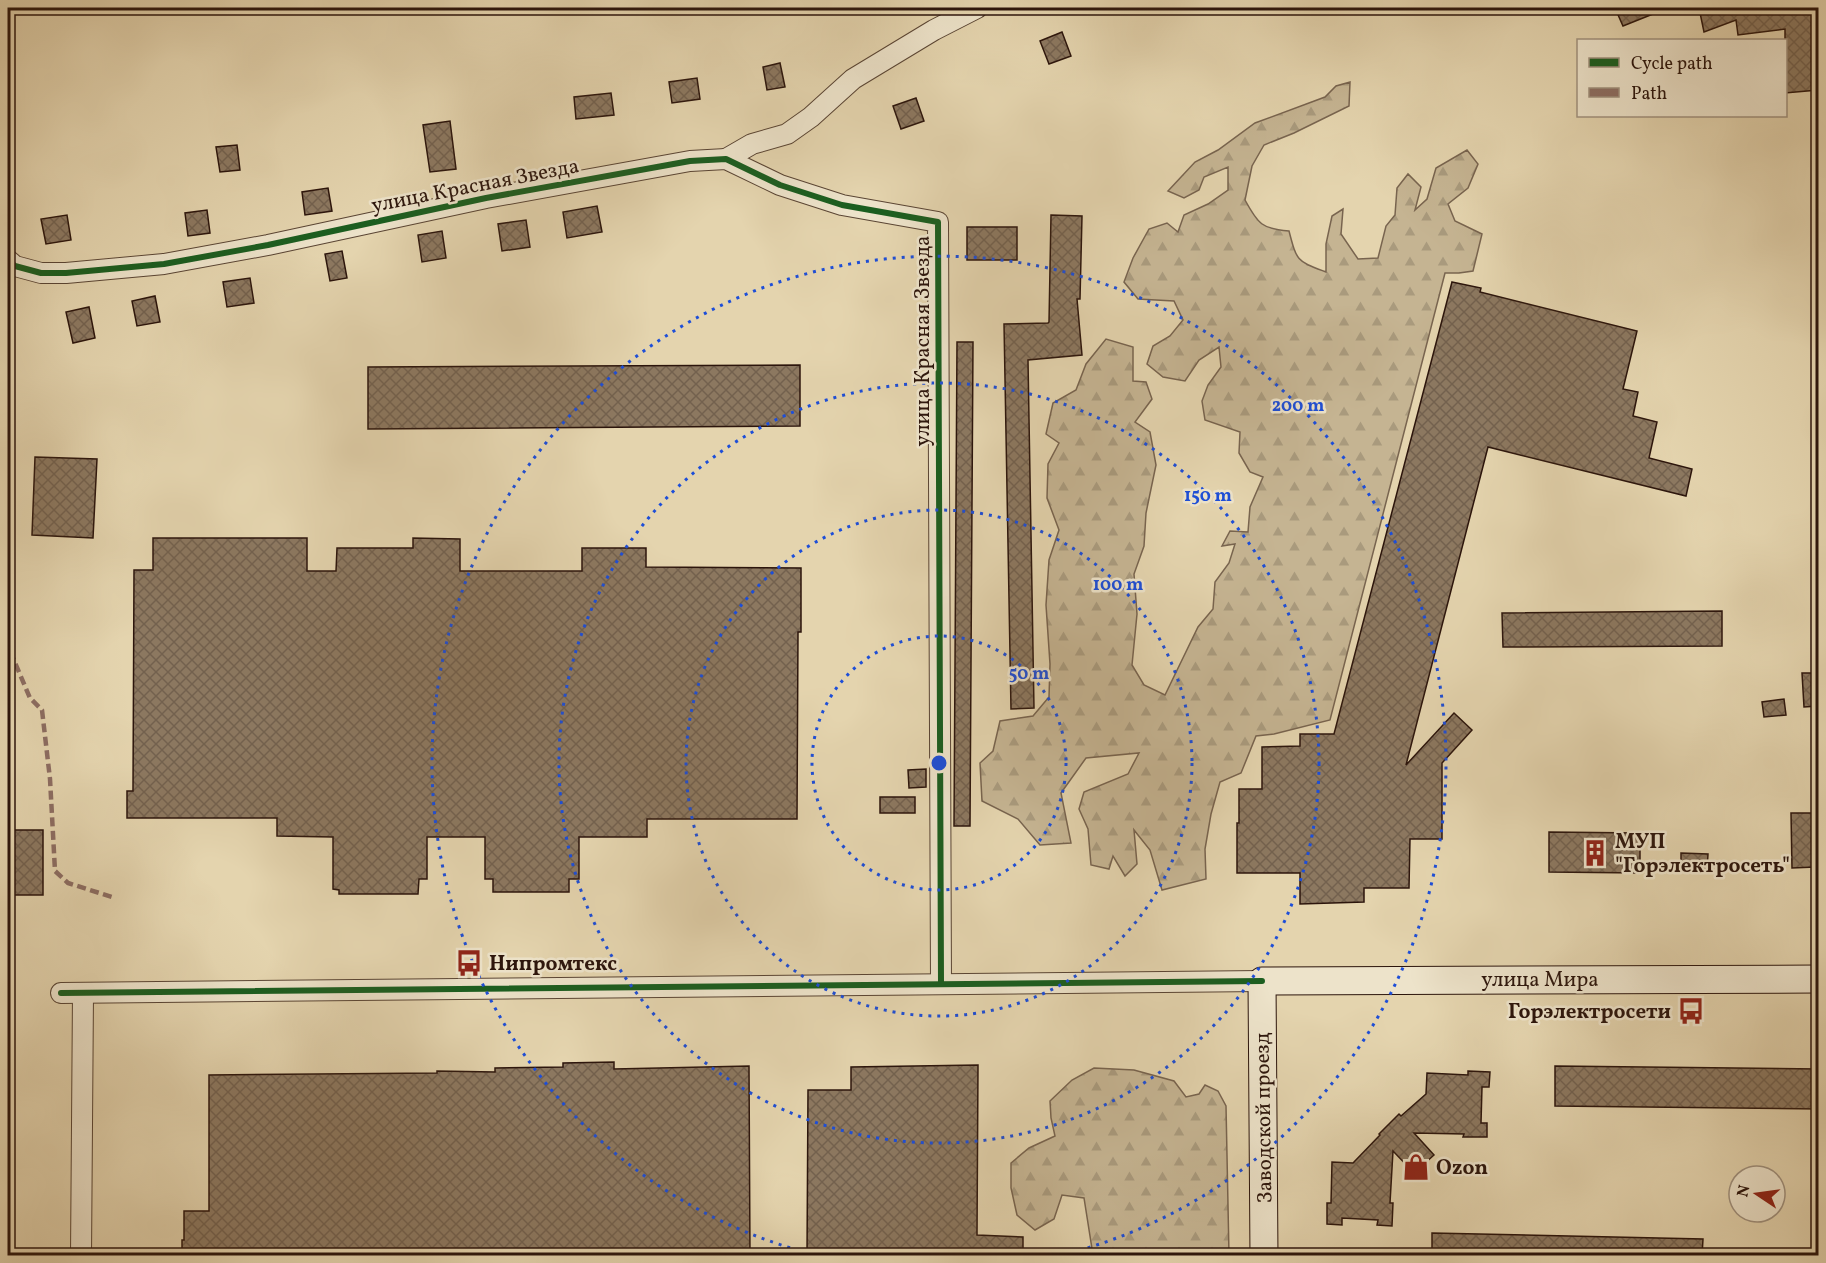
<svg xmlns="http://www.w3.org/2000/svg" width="1826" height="1263" font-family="Vollkorn,serif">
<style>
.forest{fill:url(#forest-firs);stroke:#78644f;stroke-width:1.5}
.building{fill:url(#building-cross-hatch);stroke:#2c150c;stroke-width:1.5}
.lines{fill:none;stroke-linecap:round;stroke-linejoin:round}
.minor-casing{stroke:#5a4534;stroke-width:22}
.secondary-casing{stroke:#2c150c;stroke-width:29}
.minor{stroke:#ede3ca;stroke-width:20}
.secondary{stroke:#ede3ca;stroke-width:27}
.quiet{stroke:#8d6e63;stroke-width:4.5;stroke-dasharray:9 4.5;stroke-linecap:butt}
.cycleway-casing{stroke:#ede3ca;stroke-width:10}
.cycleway{stroke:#1b5e20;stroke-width:6}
.ring{fill:none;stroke:#1d4ed8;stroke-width:3;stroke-dasharray:3 6}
.labels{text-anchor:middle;stroke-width:5;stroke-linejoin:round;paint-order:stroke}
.street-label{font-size:21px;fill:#2c150c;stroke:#ede3ca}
.poi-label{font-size:21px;font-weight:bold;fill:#2c150c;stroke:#ede3ca;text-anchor:start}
.centre{fill:#1d4ed8;stroke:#ede3ca;stroke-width:3}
.ring-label{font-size:18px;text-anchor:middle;font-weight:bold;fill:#1d4ed8;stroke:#ede3ca;stroke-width:5;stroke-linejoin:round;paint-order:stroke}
</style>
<defs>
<pattern id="forest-firs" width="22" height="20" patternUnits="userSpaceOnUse" patternTransform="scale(1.5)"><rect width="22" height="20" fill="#c5b492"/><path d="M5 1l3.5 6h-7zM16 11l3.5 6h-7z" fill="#a99a7d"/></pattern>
<pattern id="building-cross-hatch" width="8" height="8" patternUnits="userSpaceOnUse" patternTransform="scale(1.5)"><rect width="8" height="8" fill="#8c7860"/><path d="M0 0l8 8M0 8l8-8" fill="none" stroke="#73614e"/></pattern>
</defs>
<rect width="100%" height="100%" fill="#e4d4ae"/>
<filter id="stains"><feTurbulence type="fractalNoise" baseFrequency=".00333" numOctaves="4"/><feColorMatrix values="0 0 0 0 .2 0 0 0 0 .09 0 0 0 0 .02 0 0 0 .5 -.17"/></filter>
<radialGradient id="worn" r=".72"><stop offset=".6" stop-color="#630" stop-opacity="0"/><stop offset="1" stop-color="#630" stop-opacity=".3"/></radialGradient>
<g class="forest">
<path d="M1350,82L1349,106L1294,133L1264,145L1252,166L1245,200C1258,224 1262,229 1289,231C1297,262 1297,261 1326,272V244L1332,216L1343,209L1341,234L1358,259L1378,258L1386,226L1395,215L1397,188L1408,174L1421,187L1415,210L1427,199L1436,168L1467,150L1478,164L1468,188L1448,204L1455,221L1482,234L1473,271L1459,273H1445L1330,720L1274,734L1256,736L1241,773L1220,782L1211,814L1205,849L1206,879L1162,890L1150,850L1134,830L1137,864L1125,876L1113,856L1109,869L1091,865L1088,829L1079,809L1084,792L1128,774L1139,753L1086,758L1061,793L1071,843L1040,845L1018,819L982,801L980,763L993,751L1000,721L1033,716L1049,697L1050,664L1046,605L1049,560L1059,530L1047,498L1048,464L1059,443L1046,434L1053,403L1076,390L1086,364L1106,339L1133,347V381L1146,382L1152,399L1135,422L1150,432L1156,465L1146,513L1144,546L1134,574L1137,614L1132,665L1144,685L1165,695L1198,627L1213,609L1215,582L1229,563L1235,544L1222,546L1230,531L1248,532L1250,507L1263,477L1250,472L1239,453L1240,432L1205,420L1202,401L1208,385L1221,367L1219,347L1199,360L1185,381L1163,377L1147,364L1153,346L1170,336L1183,320L1174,301L1138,299L1124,282L1133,258L1149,229L1167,223L1178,232L1184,215L1208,204L1228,190V167L1204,177L1199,190L1184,198L1168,191L1195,162L1218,150L1255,123L1325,97L1336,86Z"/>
<path d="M1094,1068L1134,1070L1174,1081L1186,1097L1199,1094L1205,1085L1218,1091L1226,1106L1229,1255H1093L1084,1198L1062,1195L1054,1219L1035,1230L1017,1215L1011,1188V1163L1029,1148L1055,1136L1051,1118L1050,1101L1072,1080Z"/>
</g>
<g class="building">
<path d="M1615,8H1668L1623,26Z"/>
<path d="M1699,8H1818V90L1785,93V29L1738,35L1736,20L1704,32Z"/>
<path d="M1062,32L1071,56L1049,64L1040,41Z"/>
<path d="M780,63L785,87L767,90L763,67Z"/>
<path d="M697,78L700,99L672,103L669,82Z"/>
<path d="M611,93L614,115L576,119L574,97Z"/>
<path d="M916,98L924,121L901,129L893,106Z"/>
<path d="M450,121L456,169L430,172L423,125Z"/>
<path d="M237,145L240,170L220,172L216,147Z"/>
<path d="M328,188L332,211L305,215L302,192Z"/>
<path d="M597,206L602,232L567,238L563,212Z"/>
<path d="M207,210L210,233L188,236L185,213Z"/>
<path d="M67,215L71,240L46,244L41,219Z"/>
<path d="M1051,215L1082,216L1080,299H1077L1082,355L1028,360L1034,708L1011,709L1004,324L1048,323L1049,322Z"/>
<path d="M526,220L530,247L502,251L498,224Z"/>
<rect x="967" y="227" width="50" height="33"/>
<path d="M442,231L446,258L422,262L418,235Z"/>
<path d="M342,251L347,278L330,281L325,254Z"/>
<path d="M250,278L254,303L227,307L223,282Z"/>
<path d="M1452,282L1481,288L1480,292L1637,331L1623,389L1638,392L1633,416L1657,422L1649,458L1692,469L1686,496L1488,447L1406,765L1454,713L1472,730L1442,763V839H1410L1409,888H1364V902L1300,904V873H1237V823H1239V789H1262V747L1300,746V734H1334Z"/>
<path d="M155,296L160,322L137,326L132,301Z"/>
<path d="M89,307L95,338L73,343L66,312Z"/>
<path d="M957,342H973L970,826H954Z"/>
<path d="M800,365V426L368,429V367Z"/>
<path d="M35,457L97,459L93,538L32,535Z"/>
<path d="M153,538H307V571H336L337,548H413V538L460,539V571H582V548H646V567L801,568V632H798L797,819H647V837H579V879H569V892H493V879H485V837H427V879H419L418,894H339V890L333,889V837L277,836V818H127V791H133L134,570H153Z"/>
<path d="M1722,611V646L1503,647L1502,613Z"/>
<path d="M1802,673H1818V706L1804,707Z"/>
<path d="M1784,699L1786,715L1764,717L1762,702Z"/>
<path d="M926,769V787L909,788L908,770Z"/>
<rect x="880" y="797" width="35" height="16"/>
<path d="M1791,813H1813L1815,867L1792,868Z"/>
<rect x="8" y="830" width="35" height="65"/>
<path d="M1549,832L1640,833V873L1549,872Z"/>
<path d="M1681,853L1708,854L1707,870L1681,869Z"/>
<path d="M614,1062V1069L749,1066L750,1256H182V1240H184V1211H209V1075L437,1073V1071L495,1072V1068L563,1067V1063Z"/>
<path d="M978,1065L977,1235L1023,1237V1256H807L808,1090H851V1067Z"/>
<path d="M1555,1066L1818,1069V1109L1555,1106Z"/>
<path d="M1468,1071L1490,1072L1489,1087H1482L1481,1123H1487V1137H1463L1464,1134L1414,1133L1434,1155L1414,1173L1393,1151L1390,1203H1393L1392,1226L1377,1225L1378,1220L1342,1218V1225L1327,1224V1203H1331L1332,1162L1353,1163L1380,1135L1379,1134L1399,1114L1401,1116L1426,1094L1427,1073L1468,1075Z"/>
<path d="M1432,1233L1703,1239L1702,1256H1432Z"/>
</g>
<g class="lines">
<defs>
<g id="minor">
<path d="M726,159L752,144L787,134L811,117L853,79L934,30L977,8"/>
<path d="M8,260L15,266L41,273H66L164,264L268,245L486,198L690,161L726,159L780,185L842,205L938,222L941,984"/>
<path d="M61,993L1262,981"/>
<path d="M81,1256L83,993"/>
</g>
<path id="secondary" d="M1264,1256L1262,981L1818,979"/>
</defs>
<use href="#minor" class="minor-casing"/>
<use href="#secondary" class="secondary-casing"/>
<use href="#minor" class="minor"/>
<use href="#secondary" class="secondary"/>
<path class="quiet" d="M8,653L13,658L30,698L42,710L50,779L55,871L68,883L112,897"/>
<defs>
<g id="cycleway">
<path d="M8,260L15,266L41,273H66L164,264L268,245L486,198L690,161L726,159L780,185L842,205L938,222L941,984"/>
<path d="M61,993L1262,981"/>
</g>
</defs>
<use href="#cycleway" class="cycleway-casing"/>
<use href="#cycleway" class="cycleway"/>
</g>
<g class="ring">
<circle cx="939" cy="763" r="127"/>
<circle cx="939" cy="763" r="253"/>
<circle cx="939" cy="763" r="380"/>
<path d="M816 1255A507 507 0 1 1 1062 1255"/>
</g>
<defs>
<symbol id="building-bare" viewBox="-9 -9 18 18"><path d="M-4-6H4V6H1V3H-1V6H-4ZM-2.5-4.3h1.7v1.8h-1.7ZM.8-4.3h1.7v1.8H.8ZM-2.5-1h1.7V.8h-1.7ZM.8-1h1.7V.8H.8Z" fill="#8f2418" stroke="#ede3ca" stroke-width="2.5" paint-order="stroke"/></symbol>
<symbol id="bus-bare" viewBox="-9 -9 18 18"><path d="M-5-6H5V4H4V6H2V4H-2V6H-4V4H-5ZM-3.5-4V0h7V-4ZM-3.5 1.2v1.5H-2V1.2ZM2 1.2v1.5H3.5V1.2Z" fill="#8f2418" stroke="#ede3ca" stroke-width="2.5" paint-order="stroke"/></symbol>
<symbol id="shop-bare" viewBox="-9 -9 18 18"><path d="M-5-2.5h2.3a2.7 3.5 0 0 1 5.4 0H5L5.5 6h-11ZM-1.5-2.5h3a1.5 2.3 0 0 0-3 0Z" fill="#8f2418" stroke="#ede3ca" stroke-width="2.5" paint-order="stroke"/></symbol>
</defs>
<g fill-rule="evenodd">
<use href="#building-bare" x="1576" y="834" width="38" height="38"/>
<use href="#bus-bare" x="450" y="944" width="38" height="38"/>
<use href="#bus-bare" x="1672" y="992" width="38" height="38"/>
<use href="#shop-bare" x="1397" y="1148" width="38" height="38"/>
</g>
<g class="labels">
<g class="street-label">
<text transform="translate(475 185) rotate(-11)" y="7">улица Красная Звезда</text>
<text transform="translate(922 341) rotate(-90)" y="7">улица Красная Звезда</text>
<text x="1540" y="986">улица Мира</text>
<text transform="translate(1263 1118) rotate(-91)" y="7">Заводской проезд</text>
</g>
<g class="poi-label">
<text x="1615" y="848">МУП<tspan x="1615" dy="24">"Горэлектросеть"</tspan></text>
<text x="489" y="970">Нипромтекс</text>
<text x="1671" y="1018" text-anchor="end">Горэлектросети</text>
<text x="1436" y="1174">Ozon</text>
</g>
</g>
<circle cx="939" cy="763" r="9" class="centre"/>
<g class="ring-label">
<text x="1298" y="411">200 m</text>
<text x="1208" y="501">150 m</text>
<text x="1118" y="590">100 m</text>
<text x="1029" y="679">50 m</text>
</g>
<rect width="1826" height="1263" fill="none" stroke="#e4d4ae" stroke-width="30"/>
<rect x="9" y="9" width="1808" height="1245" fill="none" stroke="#2c150c" stroke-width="3"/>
<rect x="15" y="15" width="1796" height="1233" fill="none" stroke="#2c150c" stroke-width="1.5"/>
<rect x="1577" y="39" width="210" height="78" fill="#ede3ca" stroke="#a0917e" stroke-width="1.5"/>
<rect x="1589" y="58" width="30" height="9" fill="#1b5e20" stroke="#a0917e" stroke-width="1.5"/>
<text x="1631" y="69" font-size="18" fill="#2c150c">Cycle path</text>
<rect x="1589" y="88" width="30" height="9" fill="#8d6e63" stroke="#a0917e" stroke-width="1.5"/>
<text x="1631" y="99" font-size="18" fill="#2c150c">Path</text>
<g transform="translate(1757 1194) rotate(283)"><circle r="28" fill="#ede3ca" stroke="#a0917e" stroke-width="1.5"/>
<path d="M0-4.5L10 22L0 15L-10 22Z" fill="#8f2418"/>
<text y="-9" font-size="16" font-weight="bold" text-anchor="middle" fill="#2c150c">N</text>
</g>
<rect width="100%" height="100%" filter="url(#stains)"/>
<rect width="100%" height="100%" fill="url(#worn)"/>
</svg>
